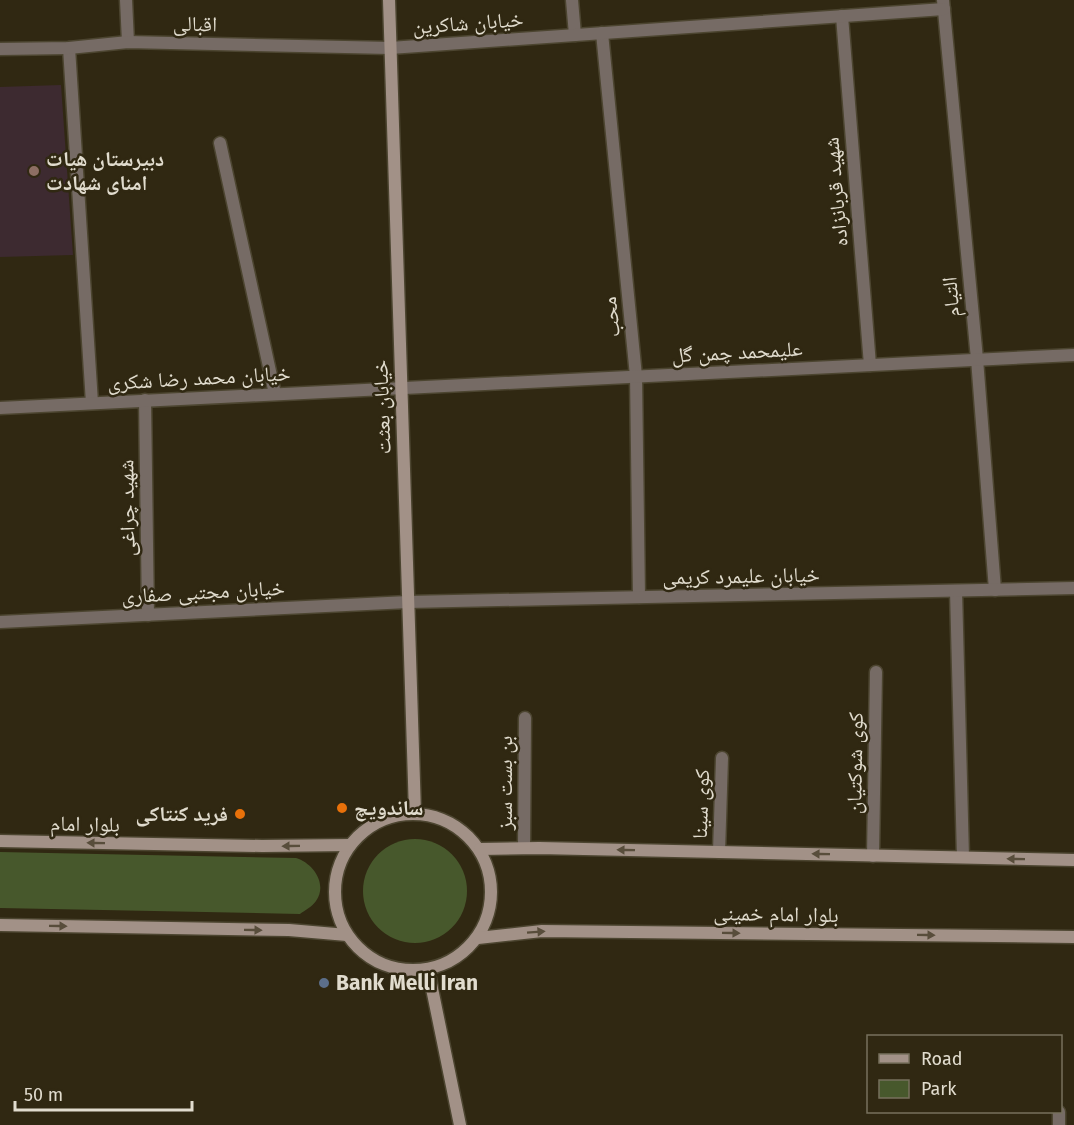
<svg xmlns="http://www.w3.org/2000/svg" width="1074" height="1125" font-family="'Fira Sans','Noto Naskh Arabic',sans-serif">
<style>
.education{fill:#3d2a30}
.green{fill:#47582c}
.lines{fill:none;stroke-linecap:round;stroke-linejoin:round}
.street-casing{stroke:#4c4530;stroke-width:15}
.secondary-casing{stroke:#4c4530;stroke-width:15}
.street{stroke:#766b65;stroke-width:12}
.secondary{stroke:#a29187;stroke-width:12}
.oneway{fill:#584d3b}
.education-dot{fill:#8d6e63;stroke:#302812;stroke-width:2}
.food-dot{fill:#e8710a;stroke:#302812;stroke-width:2}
.service-dot{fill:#5c6f8a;stroke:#302812;stroke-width:2}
.labels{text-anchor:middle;stroke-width:5;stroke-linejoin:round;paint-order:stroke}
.street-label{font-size:21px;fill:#e1dcce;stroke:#302812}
.poi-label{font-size:21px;font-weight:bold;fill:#e1dcce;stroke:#302812;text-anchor:start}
</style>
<rect width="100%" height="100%" fill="#302812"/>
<path class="education" d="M61,85L73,255L0,257V87Z"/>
<g class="green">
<circle cx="415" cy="891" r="52"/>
<path d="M0,852L296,858C313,863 328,884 316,901C312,907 305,910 300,914L0,908Z"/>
</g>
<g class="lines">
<defs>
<g id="street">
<path d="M126,0L128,42"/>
<path d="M572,0L575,35"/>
<path d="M943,0L977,359L995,590"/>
<path d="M842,16L870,365"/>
<path d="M602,33L636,376L639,597"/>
<path d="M69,48L92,403"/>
<path d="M0,49L69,48L128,42L390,48L944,9"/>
<path d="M220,143L275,394"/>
<path d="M145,400L148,615"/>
<path d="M0,408L1074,355"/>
<path d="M956,591L963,857"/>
<path d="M0,622L408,602L1074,588"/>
<path d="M524,848L525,718"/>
<path d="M719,852L722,758"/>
<path d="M873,856L876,672"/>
<path d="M1059,1112V1125"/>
</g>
<g id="secondary">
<path d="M389,0L415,813"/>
<circle cx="413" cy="892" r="78"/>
<path d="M0,841L262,846L350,845"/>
<path d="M480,849L539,848L1074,860"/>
<path d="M0,925L289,930L347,935"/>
<path d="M478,938L542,931L1074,937"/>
<path d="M428,969L460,1125"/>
</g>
</defs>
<use href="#street" class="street-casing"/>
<use href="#secondary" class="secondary-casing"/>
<use href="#street" class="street"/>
<use href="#secondary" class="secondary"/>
</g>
<defs><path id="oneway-solid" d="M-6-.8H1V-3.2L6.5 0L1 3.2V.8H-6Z" transform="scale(1.5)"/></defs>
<g class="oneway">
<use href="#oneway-solid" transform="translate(96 843) rotate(-179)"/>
<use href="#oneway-solid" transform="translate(291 846) rotate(179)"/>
<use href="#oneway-solid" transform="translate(626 850) rotate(-179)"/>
<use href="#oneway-solid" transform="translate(821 854) rotate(-179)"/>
<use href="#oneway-solid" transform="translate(1016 859) rotate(-179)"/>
<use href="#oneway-solid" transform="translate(58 926) rotate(1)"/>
<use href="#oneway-solid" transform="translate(253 930) rotate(1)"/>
<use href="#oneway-solid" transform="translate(536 932) rotate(-4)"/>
<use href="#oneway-solid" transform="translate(731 933) rotate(1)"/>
<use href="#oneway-solid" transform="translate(926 935) rotate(1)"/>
</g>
<circle class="education-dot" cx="34" cy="171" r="6"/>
<g class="food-dot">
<circle cx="342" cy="808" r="6"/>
<circle cx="240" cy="814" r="6"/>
</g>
<circle class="service-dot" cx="324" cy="983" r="6"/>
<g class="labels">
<g class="street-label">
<text transform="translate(468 23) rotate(-4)" y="7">خیابان شاکرین</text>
<text transform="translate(195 24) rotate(1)" y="7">اقبالی</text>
<text transform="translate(836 192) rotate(-95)" y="7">شهید قربانزاده</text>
<text transform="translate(951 297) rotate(-95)" y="7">التیام</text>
<text transform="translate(611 317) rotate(-96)" y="7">محب</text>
<text transform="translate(737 352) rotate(-3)" y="7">علیمحمد چمن گل</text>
<text transform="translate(199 378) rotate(-3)" y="7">خیابان محمد رضا شکری</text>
<text transform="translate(382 407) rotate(-92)" y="7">خیابان بعثت</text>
<text transform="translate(127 508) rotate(-91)" y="7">شهید چراغی</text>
<text transform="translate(741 576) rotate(-1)" y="7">خیابان علیمرد کریمی</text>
<text transform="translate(203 592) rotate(-3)" y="7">خیابان مجتبی صفاری</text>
<text transform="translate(855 763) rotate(-89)" y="7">کوی شوکتیان</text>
<text transform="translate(505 783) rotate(-90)" y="7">بن بست سبز</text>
<text transform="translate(701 804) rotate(-88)" y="7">کوی سینا</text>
<text transform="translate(85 824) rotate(1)" y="7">بلوار امام</text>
<text transform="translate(776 914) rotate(1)" y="7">بلوار امام خمینی</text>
</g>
<g class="poi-label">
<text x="46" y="166">دبیرستان هیات<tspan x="46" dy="24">امنای شهادت</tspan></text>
<text x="354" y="815">ساندویچ</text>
<text x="228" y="821" text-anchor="end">فرید کنتاکی</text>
<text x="336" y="990">Bank Melli Iran</text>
</g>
</g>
<rect x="867" y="1035" width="195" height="78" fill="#302812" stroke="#77705d" stroke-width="1.5"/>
<rect x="879" y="1054" width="30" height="9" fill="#a29187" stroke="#77705d" stroke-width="1.5"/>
<text x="921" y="1065" font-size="18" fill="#e1dcce">Road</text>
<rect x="879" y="1080" width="30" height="18" fill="#47582c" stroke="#77705d" stroke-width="1.5"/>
<text x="921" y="1095" font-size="18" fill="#e1dcce">Park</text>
<path d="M15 1101v9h177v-9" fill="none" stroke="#e1dcce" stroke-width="3"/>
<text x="24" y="1101" font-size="18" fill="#e1dcce" stroke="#302812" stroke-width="4.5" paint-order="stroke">50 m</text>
</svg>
